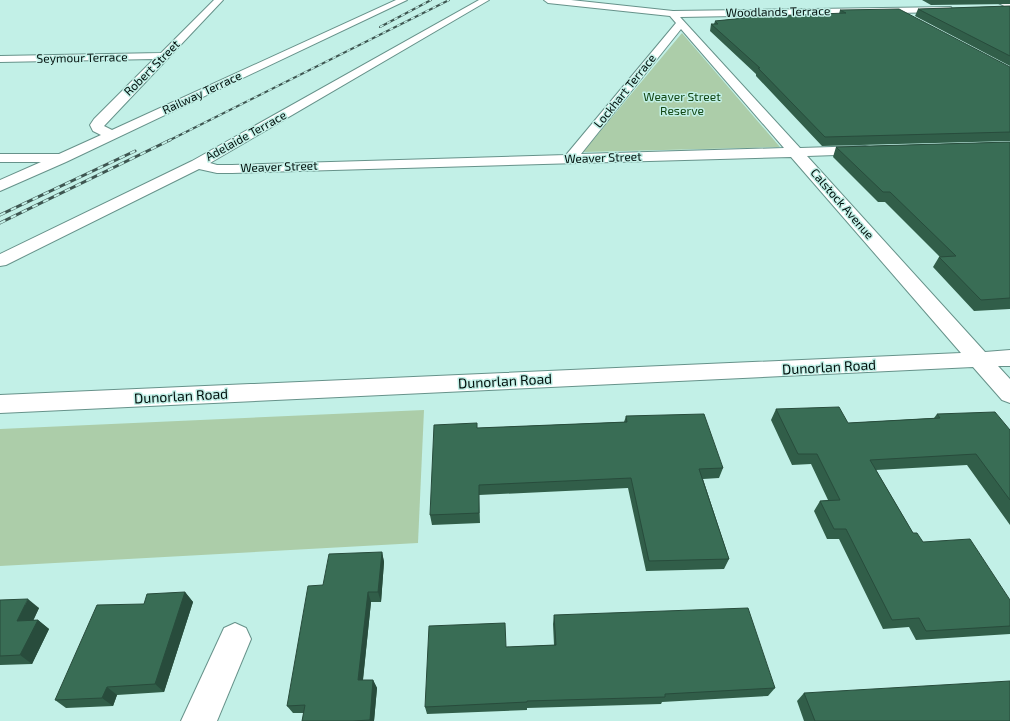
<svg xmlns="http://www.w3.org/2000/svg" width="1010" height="721" font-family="'Exo 2',sans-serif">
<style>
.green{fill:#accda9}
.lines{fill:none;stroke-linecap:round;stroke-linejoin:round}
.minor-casing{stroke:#66928a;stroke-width:2}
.minor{fill:#fff;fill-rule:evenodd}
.rail-far1-casing{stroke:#3e5651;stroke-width:2}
.rail-casing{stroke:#3e5651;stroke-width:3}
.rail-far1{stroke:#c2f0e7;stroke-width:1.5;stroke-dasharray:4;stroke-linecap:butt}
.rail{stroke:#c2f0e7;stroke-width:2;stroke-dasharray:6;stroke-linecap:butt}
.wall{fill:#315e49}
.shaded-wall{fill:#284c3c}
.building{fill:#396d55;stroke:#284c3c}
.labels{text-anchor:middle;stroke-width:3;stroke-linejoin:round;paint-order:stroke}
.far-street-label{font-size:12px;fill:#010f0c;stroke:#c2f0e7}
.far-park-label{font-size:12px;fill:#124714;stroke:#c2f0e7}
.street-label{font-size:14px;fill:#010f0c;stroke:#c2f0e7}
</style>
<rect width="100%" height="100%" fill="#c2f0e7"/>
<g class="green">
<path d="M682,33L780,147L583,152Z"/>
<path d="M424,410L418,543L0,566V429Z"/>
</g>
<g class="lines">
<defs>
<g id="minor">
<path d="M214,0H223L104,126L112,130L396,0H407L66,162L0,191V180L41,162H0V154H59L101,135L93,131L90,125L94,119L154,59L0,62V56L161,53Z"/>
<path d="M479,0H489L210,163L217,165H232L566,155L676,23L670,16L548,3L544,0H571L673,11L951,7L952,9L948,12L680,17L800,148L865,146L870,147L872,150L870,153L865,154L807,156L985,352L1010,350V366H998L1010,379V403L1002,400L973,367L0,413V395L961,353L791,157L232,173H217L199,169L6,265L0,266V254L192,161ZM681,29L784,148L581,154Z"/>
<path d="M993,0H1004L1010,3V9Z"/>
<path d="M235,623L246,628L251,639L217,721H181L224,628Z"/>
</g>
</defs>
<use href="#minor" class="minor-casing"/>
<use href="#minor" class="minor"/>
<defs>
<g id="rail-far1">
<path d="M380,27L431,0"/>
<path d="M168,141L449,0"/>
</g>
<g id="rail">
<path d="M0,215L135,151"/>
<path d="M0,223L170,140"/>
</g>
</defs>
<use href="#rail-far1" class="rail-far1-casing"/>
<use href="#rail" class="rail-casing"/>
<use href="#rail-far1" class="rail-far1"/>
<use href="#rail" class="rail"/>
</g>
<g class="wall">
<path d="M922,0H1010V4L931,5Z"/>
<path d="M1010,6V66L915,16L918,9Z"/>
<path d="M840,10L1010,67V141L822,146L756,76V74L710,31L711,24H714L715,21L743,18L744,17L839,14Z"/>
<path d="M1010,142V309L974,311L933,267L939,257H940L885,202H878L833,157L836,147Z"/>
<path d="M776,409L848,423L934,418L937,414L1010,430V525L967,465L876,470L913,533L923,542L1010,600V634L916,640L909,627L883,629L839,539H827L814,511L820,501L828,500L811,464L792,465L771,420Z"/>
<path d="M626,416L723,468L719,478L703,479L729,559L724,569L646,571L628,488L479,495L480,523L432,525L430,515L477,428L624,422Z"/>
<path d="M382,552L384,562L381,602H371L363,680H373L377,688L374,721H302L304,713H293L287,706Z"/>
<path d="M185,592L193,602L164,692L117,695L113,706L66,708L55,700Z"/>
<path d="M0,600L39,608L33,620H38L49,629L32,664L0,665V666Z"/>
<path d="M554,615L775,688L768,696L662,702L661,704L527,708V710L427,714L425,707L506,647L554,645L553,624Z"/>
<path d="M804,693L1010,721H804L797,701Z"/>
</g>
<g class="shaded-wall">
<path d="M382,552L384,562L381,602L378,592Z"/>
<path d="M185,592L193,602L164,692L155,684Z"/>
<path d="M368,592L371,602L362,688L358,680Z"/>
<path d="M28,599L39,608L29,630L17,621Z"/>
<path d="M38,620L49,629L32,664L20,655Z"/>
<path d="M373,680L377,688L374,721H370V720Z"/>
<path d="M107,687L117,695L113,706L102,698Z"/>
</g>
<g class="building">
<path d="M1010,6V56L918,9Z"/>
<path d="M899,9L1010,67V132L825,137L758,68H760L711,24H718L715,21L745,18L744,17L846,13L840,10Z"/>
<path d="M1010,142V298L981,300L939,257L956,256L890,192H883L836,147Z"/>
<path d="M839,407L848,423L940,418L937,414L995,412L1010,430V500L976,454L870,460L913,533H917L923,542L970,539L1010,600V626L926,631L919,618L892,620L846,529H834L820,501L840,500L817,454H798L776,409Z"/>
<path d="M704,414L723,468L699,469L729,559L649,561L631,478L479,485V513L430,515L434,425L477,423V428L627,422L626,416Z"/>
<path d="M382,552L378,592H368L358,680H373L370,720L353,721H302L305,705L287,706L308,586L323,585L329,554Z"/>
<path d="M185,592L155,684L107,687L102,698L55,700L97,605L144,604L147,594Z"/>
<path d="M28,599L17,621L38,620L20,655L0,656V600Z"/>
<path d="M748,608L775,688L665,694V697L527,701V702L425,707L429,626L505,623L506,647L556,645L554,615Z"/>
<path d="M1010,681V721H815L804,693Z"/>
</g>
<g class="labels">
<g class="far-street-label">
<text transform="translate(778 12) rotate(-1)" y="4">Woodlands Terrace</text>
<text transform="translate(82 58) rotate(-1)" y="4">Seymour Terrace</text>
<text transform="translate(152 68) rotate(-45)" y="4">Robert Street</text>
<text transform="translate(625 91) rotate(-51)" y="4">Lockhart Terrace</text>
<text transform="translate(202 93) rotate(-25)" y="4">Railway Terrace</text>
<text transform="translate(246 136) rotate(-29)" y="4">Adelaide Terrace</text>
<text transform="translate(603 158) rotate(-2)" y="4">Weaver Street</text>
<text transform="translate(279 167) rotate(-2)" y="4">Weaver Street</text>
<text transform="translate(842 204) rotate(49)" y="4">Calstock Avenue</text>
</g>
<g class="far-park-label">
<text x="682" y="101">Weaver Street<tspan x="682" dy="14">Reserve</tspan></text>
</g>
<g class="street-label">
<text transform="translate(829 367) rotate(-3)" y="5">Dunorlan Road</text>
<text transform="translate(505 381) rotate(-3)" y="5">Dunorlan Road</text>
<text transform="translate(181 396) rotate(-3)" y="5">Dunorlan Road</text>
</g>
</g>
</svg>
